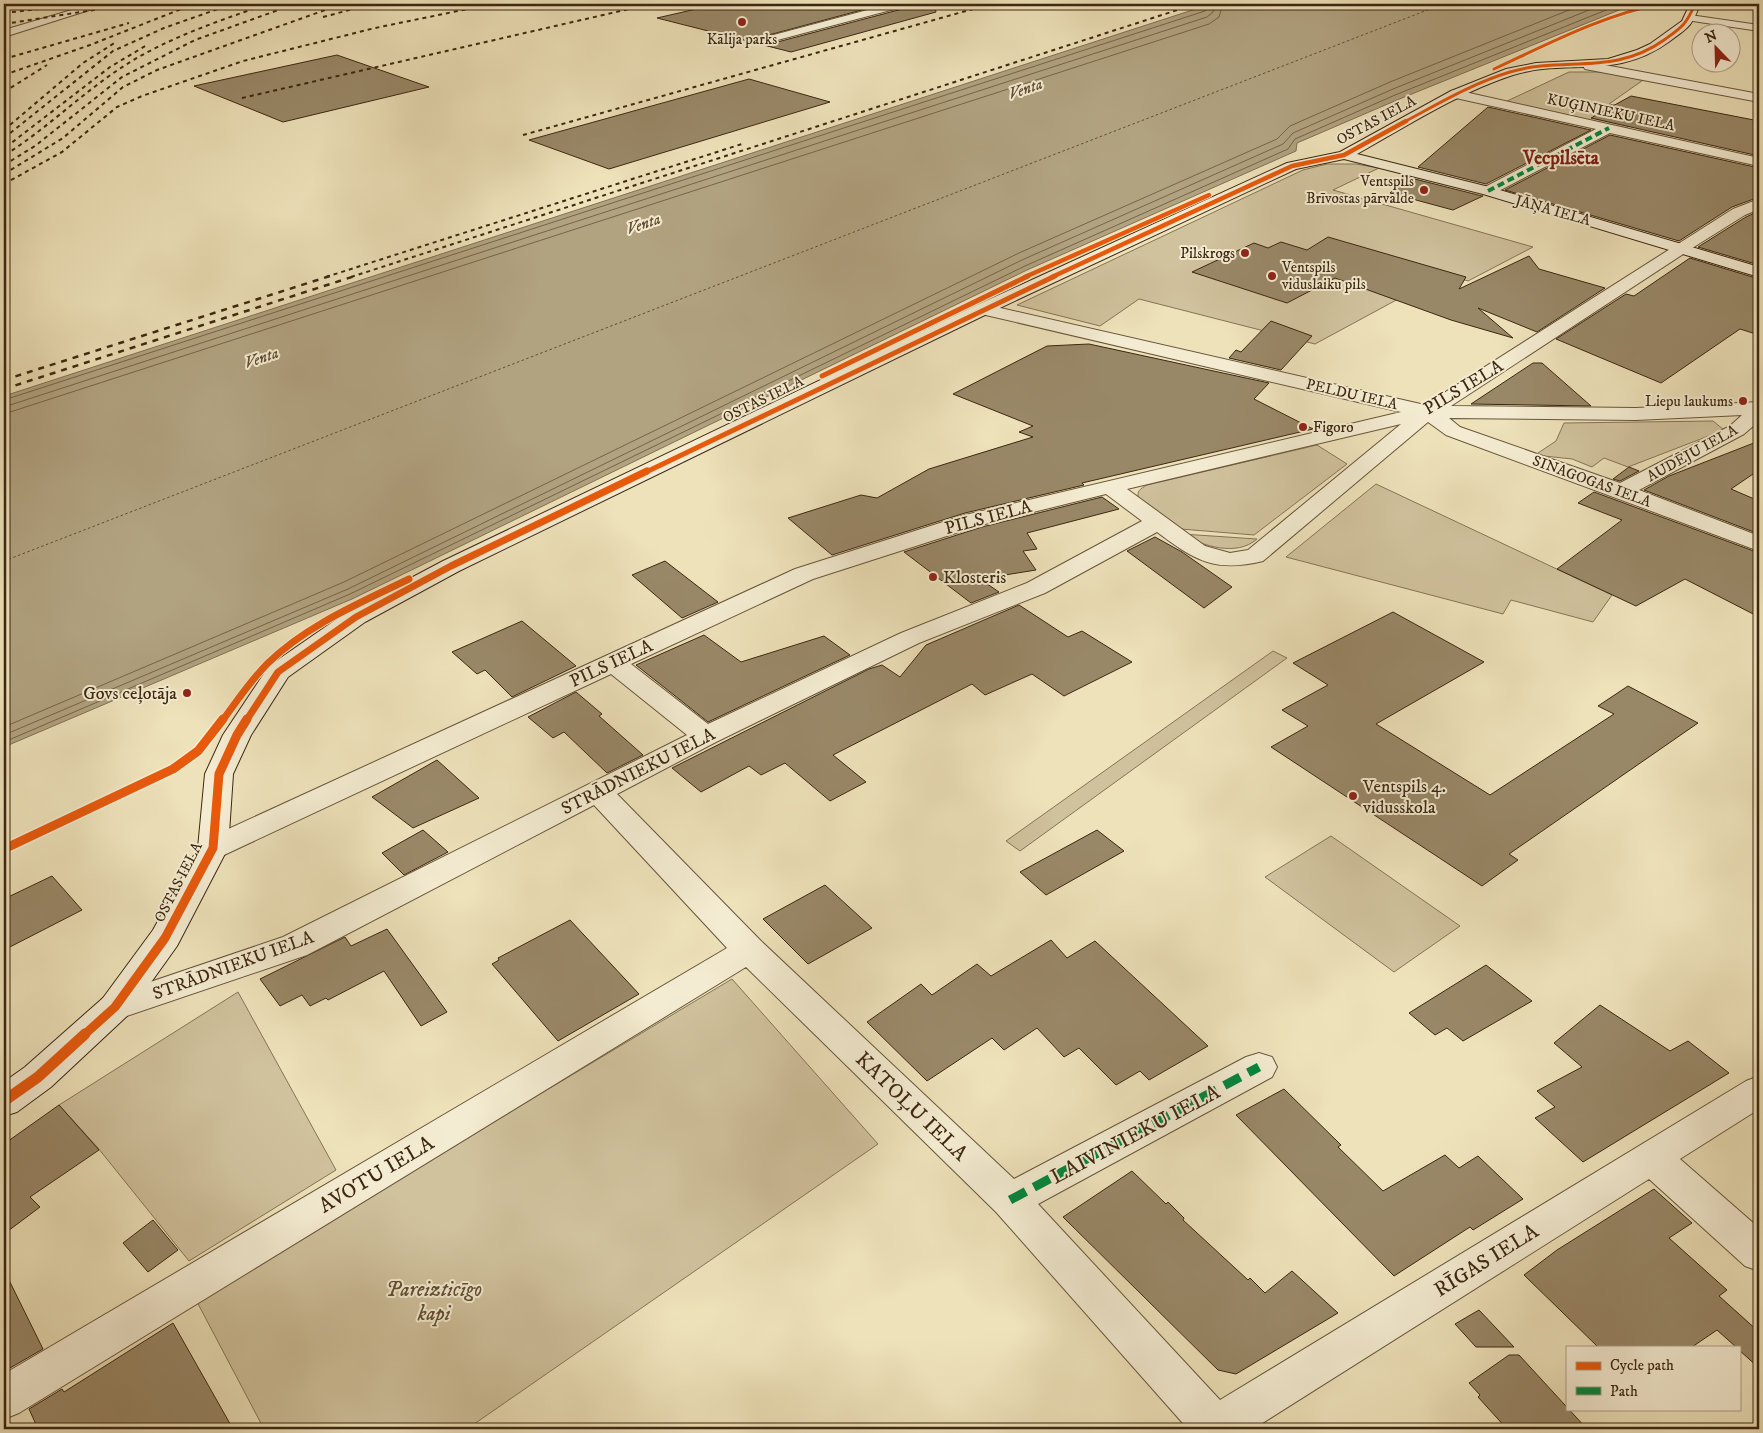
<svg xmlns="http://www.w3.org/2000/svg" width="1763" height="1433" font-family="'IM FELL DW Pica',serif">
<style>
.green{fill:#d0c29d;stroke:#867456}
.water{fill:#b1a280;stroke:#827153}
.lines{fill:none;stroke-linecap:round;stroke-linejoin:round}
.shore{stroke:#766448;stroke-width:1}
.ferry{stroke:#5f4c32;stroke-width:1;stroke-dasharray:2.5 2.5;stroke-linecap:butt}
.building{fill:#998868;stroke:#3c2710}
.street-casing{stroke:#68563a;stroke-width:2}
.secondary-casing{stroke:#3c2710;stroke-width:2}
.street{fill:#f4ecd2;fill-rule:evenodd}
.secondary{fill:#f4ecd2;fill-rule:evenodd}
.rail-far1{stroke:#3c2710;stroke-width:2;stroke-dasharray:4 4;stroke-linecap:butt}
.rail{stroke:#3c2710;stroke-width:2.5;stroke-dasharray:6 6;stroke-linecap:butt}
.quiet-far1{stroke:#00873e;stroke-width:4;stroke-dasharray:7 4;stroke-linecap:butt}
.quiet{stroke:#00873e;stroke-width:9;stroke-dasharray:18 9;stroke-linecap:butt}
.cycleway-far5-casing{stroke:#f4ecd2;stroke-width:4.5}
.cycleway-far4-casing{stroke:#f4ecd2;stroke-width:6}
.cycleway-far3-casing{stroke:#f4ecd2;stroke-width:8}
.cycleway-far2-casing{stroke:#f4ecd2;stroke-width:9}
.cycleway-far1-casing{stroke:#f4ecd2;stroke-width:12}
.cycleway-casing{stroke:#f4ecd2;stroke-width:14}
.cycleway-far5{stroke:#e8590c;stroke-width:3}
.cycleway-far4{stroke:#e8590c;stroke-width:4.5}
.cycleway-far3{stroke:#e8590c;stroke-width:5}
.cycleway-far2{stroke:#e8590c;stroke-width:7}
.cycleway-far1{stroke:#e8590c;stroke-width:9}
.cycleway{stroke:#e8590c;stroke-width:11}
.poi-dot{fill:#8f2418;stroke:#f4ecd2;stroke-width:2}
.labels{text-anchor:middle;stroke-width:4;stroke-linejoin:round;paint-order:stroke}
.far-poi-label{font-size:15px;fill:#3c2710;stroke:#f4ecd2;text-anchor:end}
.far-street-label{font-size:15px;fill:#3c2710;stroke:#f4ecd2}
.far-water-label{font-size:16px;font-style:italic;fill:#5f4c32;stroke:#f4ecd2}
.street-label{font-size:18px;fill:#3c2710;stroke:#f4ecd2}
.poi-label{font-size:18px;fill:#3c2710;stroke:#f4ecd2;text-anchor:start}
.far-district-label{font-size:19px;font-weight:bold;fill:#7a1f14;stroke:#f4ecd2}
.near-street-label{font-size:21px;fill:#3c2710;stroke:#f4ecd2}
.near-park-label{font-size:21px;font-style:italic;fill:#614e33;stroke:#f4ecd2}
</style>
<rect width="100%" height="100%" fill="#eee2ba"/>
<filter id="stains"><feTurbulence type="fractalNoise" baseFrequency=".004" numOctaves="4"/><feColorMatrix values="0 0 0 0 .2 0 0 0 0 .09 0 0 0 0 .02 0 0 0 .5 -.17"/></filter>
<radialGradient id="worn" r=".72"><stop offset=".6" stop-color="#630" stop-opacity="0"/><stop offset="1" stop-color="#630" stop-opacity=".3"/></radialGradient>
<g class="green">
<path d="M1569,72H1605L1646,78L1609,104L1653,113L1626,128L1505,102Z"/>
<path d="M1327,164H1356L1379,168L1333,190L1533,247L1468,281L1430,269L1413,291L1315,344L1139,299L1100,326L1017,305L1303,170Z"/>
<path d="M1713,421L1724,430L1628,467L1604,458L1592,467L1572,459L1535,455L1556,441L1564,423Z"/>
<path d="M1317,445L1347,464L1254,535L1181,529L1139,500C1136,491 1140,489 1147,485Z"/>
<path d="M1376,484L1612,595L1593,622L1511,600L1503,614L1286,557Z"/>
<path d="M1182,534L1257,539C1237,557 1202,546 1182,534Z"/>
<path d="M1273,651L1287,658L1020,851L1006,841Z"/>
<path d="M1331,836L1460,926L1394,972L1265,877Z"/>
<path d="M732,979L878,1144L467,1429H264L196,1300Z"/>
<path d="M238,992L336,1170L189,1261L98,1148L59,1105Z"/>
</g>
<path class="water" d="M1211,4H1634L1397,100L1297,143L1296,151L1027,270L352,599L4,747V396Z"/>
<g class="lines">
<g class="shore">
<path d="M4,400L1205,11L1209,4"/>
<path d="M4,407L1207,17L1213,12L1215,4"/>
<path d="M4,414L1209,24L1219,17L1223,4"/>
<path d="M4,727L344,582L1019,253L1277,139L1290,126L1390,82L1584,4"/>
<path d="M4,735L348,589L1022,260L1283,144L1293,133L1393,89L1604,4"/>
<path d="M4,742L350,594L1025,266L1288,149L1295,139L1395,95L1621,4"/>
</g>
<path class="ferry" d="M4,561L1443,4"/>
</g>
<g class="building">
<path d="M718,4H884L765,36L762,39L770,44L906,8L909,4H934L936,12L791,52L657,18Z"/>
<path d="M337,55L429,87L283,122L194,86Z"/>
<path d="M749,79L830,102L609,169L529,140Z"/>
<path d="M1631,96L1759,121V156L1591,118Z"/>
<path d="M1488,107L1591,130L1486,184L1418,167Z"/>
<path d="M1610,135L1759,168V197L1732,207L1679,241L1505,190Z"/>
<path d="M1407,177L1482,196H1483L1453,210L1390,193Z"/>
<path d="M1759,211V265L1698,247L1746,217Z"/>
<path d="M1328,237L1466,277L1459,289L1529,256L1539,269L1605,288L1537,332L1478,308L1513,338L1451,320L1335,278L1287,303L1192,272L1254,243L1268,248L1281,242L1307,250Z"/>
<path d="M1690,258L1759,279V335L1740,329L1661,383L1556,339L1626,294L1634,296Z"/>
<path d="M1271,321L1312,336L1281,370L1229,358L1236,350L1241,352Z"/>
<path d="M1089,344L1269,383L1254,399L1313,429L1082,483L1084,485L965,513L832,555L788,518L861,495L877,498L929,469L1033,437L1019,432L1033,426L953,394L1047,346Z"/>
<path d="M1533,363H1542L1591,406L1471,404Z"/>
<path d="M1759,441V470L1731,489L1759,501V534L1644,490L1669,476Z"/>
<path d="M1629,467L1639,471L1620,481L1613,479Z"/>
<path d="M1594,492L1759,553V617L1685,579L1636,606L1557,569L1622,520L1578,503Z"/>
<path d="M1102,497L1119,509L1027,533L1037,549L1023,551L1036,570L980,579L999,592L971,603L904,552L982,527Z"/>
<path d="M1155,537L1182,552L1232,587L1204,608L1127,551Z"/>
<path d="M665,561L718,602L682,618L632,575Z"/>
<path d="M1019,605L1068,637L1082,631L1132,662L1064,696L1032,674L985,695L972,684L833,755L866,782L830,801L785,763L761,775L749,766L701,792L672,768L869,669L882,665L900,677L926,645Z"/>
<path d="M1393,612L1484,662L1376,724L1490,795L1614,714L1598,706L1628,686L1698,723L1509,854L1518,860L1482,886L1271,747L1308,726L1282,710L1328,685L1293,663Z"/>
<path d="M522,621L576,666L512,697L485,670L477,674L452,652Z"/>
<path d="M704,635L741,662L824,636L850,655L708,722L636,665Z"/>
<path d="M576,692L602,714L599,716L643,755L607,773L564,732L553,738L528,717Z"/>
<path d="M437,760L479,798L413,828L372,797Z"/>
<path d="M423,830L448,852L404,875L382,853Z"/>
<path d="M1097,830L1124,851L1046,895L1020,872Z"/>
<path d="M52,876L82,910L4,950V899Z"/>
<path d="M825,885L872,928L808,964L763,919Z"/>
<path d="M570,920L639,994L558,1041L492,964L499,960L498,958Z"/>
<path d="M387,929L447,1012L421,1026L384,971L328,1000L326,998L310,1006L302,995L280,1006L260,979L345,937L351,946Z"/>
<path d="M1051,940L1067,958L1095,941L1208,1046L1149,1080L1140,1071L1116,1085L1079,1048L1064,1057L1037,1028L1004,1050L992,1038L927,1081L867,1022L921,984L932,995L977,964L991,976Z"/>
<path d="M1486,965L1532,1001L1463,1041L1447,1028L1435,1035L1409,1013Z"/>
<path d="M1600,1005L1670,1051L1688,1041L1729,1073L1583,1162L1535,1118L1555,1107L1537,1091L1582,1067L1554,1043Z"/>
<path d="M1284,1089L1341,1145L1338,1147L1383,1191L1445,1155L1459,1168L1478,1156L1523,1199L1473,1230L1470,1227L1394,1276L1236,1115Z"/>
<path d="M59,1105L99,1150L30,1197L40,1207L4,1234V1144Z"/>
<path d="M1132,1171L1166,1204L1168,1202L1184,1218L1183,1220L1248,1280L1250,1278L1265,1293L1292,1271L1338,1313L1236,1374L1218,1370L1063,1217Z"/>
<path d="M1654,1189L1692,1223L1669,1238L1727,1290L1719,1296L1759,1332V1368L1739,1350V1347H1736L1717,1330L1692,1347H1598L1524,1275L1557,1250Z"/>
<path d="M153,1220L178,1250L148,1272L123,1243Z"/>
<path d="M4,1270L43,1349L10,1368L4,1356Z"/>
<path d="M1479,1310L1514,1347H1476L1455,1324Z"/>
<path d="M173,1323L233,1429H38L29,1409L62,1389L64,1392Z"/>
<path d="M1509,1355H1519L1587,1429H1507L1478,1397L1480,1395L1469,1383Z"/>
</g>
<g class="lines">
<defs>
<g id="street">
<path d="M92,4H108L4,37V30Z"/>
<path d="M890,4H907L906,6L770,42L764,39L766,37Z"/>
<path d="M1690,15L1759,25V31L1686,20L1684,18Z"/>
<path d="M1589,62L1759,94V102L1585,69L1583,66Z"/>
<path d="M1456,90L1759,158V166L1610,133L1493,194H1483L1480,191L1483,188L1596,129L1451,97L1450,94L1451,91Z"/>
<path d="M1759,199V209L1745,215L1697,245L1451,406L1636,408L1759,402V421L1744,434L1639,490L1759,536V551L1446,435L1428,422L1263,561C1215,573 1194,560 1157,532L1045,593L919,643L716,742L617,794L761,941L1014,1179L1246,1057L1259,1053L1272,1057L1277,1067L1272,1077L1038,1204L1220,1400L1746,1081L1759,1076V1109L1680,1159L1759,1228V1271L1745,1266L1649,1179L1253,1429H1188L996,1212L746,967L19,1413L4,1419V1374L727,948L594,805L307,955L115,1020L103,1016L98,1007L103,998L283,937L687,735L611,674L224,855L213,858L202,855L198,848L202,841L795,569L965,515L1401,412L977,313L974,309L977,305L983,304L1425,405L1733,209ZM1742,415L1730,426L1620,483L1460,427L1449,418L1636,420ZM1401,424L1248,550L1230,553L1205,546L1127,489ZM1106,494L1142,521L1027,583L901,633L708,724L631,664L813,579L981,525Z"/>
</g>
<path id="secondary" d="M1690,4H1700C1692,26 1689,27 1670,41C1616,81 1569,58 1513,75C1458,93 1407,126 1357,154L1493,188L1759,267V277L1483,194L1344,159L1296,169L989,313L459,571L365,622L288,677L251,735L233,774L228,848L177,946L127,1016L51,1087L17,1112L4,1116V1082L25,1067L103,998L153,930L198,848L205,774L223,735L269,666L347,612L443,561L977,305L1287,163L1340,152L1451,91L1506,69L1536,63L1608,59L1637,50L1650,44L1682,21Z"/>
</defs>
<use href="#street" class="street-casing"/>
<use href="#secondary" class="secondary-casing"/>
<use href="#street" class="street"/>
<use href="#secondary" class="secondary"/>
<g class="rail-far1">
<path d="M646,8L665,4"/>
<path d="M4,13L83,4"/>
<path d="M323,17L372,4"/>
<path d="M4,24L132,4"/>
<path d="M4,59L129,23"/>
<path d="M4,75L90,45L194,4"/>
<path d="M4,92L47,65"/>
<path d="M242,98L651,4"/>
<path d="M4,130L83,63L116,42"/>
<path d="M523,135L991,4"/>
<path d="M4,138L113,51L164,28L232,4"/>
<path d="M6,147L110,67L147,45"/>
<path d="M5,155C48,128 84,91 127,64C170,37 219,21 267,4"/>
<path d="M4,165L35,146L122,77L195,40L295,4"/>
<path d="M4,174L63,138L123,87L157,70L342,4"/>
<path d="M4,184L62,152L117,107L142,96L243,61L375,28L492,4"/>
<path d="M326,277L745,143"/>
<path d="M351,277L1196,4"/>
</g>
<g class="rail">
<path d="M4,380L330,276"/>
<path d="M4,389L355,276"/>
</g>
<path class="quiet-far1" d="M1488,191L1609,128"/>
<path class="quiet" d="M1010,1200L1259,1067"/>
<defs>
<g id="cycleway-far5">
<path d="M1494,69C1546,45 1605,14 1661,4"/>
<path d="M1404,122C1438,104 1473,83 1510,72C1563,56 1614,76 1664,40C1682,27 1686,25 1695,4"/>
</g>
<g id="cycleway-far4">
<path d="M1025,277L1209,195"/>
<path d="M1052,277L1292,166L1344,155L1406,121"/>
</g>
<g id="cycleway-far3">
<path d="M822,376L1028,276"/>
<path d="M644,473L1055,276"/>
</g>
<g id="cycleway-far2">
<path d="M222,721C237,701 250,681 268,663C307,625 360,603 409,579"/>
<path d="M246,721L278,672L356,617L451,566L647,471"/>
</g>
<g id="cycleway-far1">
<path d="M4,849L173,769L198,751L223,719"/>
<path d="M84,1035L115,1007L165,938L213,848L219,774L237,735L247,719"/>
</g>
<path id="cycleway" d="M4,1101L38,1077L85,1034"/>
</defs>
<use href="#cycleway-far5" class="cycleway-far5-casing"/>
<use href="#cycleway-far4" class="cycleway-far4-casing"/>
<use href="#cycleway-far3" class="cycleway-far3-casing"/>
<use href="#cycleway-far2" class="cycleway-far2-casing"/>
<use href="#cycleway-far1" class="cycleway-far1-casing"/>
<use href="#cycleway" class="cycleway-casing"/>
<use href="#cycleway-far5" class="cycleway-far5"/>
<use href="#cycleway-far4" class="cycleway-far4"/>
<use href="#cycleway-far3" class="cycleway-far3"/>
<use href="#cycleway-far2" class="cycleway-far2"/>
<use href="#cycleway-far1" class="cycleway-far1"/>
<use href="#cycleway" class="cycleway"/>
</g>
<g class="poi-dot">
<circle cx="742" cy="22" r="5"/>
<circle cx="1424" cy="190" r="5"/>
<circle cx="1245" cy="253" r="5"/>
<circle cx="1272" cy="276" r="5"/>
<circle cx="1743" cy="401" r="5"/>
<circle cx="1303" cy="427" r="5"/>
<circle cx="933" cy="577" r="5"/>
<circle cx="187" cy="693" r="5"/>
<circle cx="1353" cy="796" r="5"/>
</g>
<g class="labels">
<g class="far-poi-label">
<text x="742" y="44" text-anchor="middle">Kālija parks</text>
<text x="1414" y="186">Ventspils<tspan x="1414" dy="17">Brīvostas pārvalde</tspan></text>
<text x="1235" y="258">Pilskrogs</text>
<text x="1282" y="272" text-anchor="start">Ventspils<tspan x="1282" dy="17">viduslaiku pils</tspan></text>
<text x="1733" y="406">Liepu laukums</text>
<text x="1313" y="432" text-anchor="start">Figoro</text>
</g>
<g class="far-street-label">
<text transform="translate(1611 112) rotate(12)" y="5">KUĢINIEKU IELA</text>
<text transform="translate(1376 120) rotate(-28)" y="5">OSTAS IELA</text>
<text transform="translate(1553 210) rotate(16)" y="5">JĀŅA IELA</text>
<text transform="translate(1352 394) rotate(13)" y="5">PELDU IELA</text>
<text transform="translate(763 399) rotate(-26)" y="5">OSTAS IELA</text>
<text transform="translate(1692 453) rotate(-29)" y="5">AUDĒJU IELA</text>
<text transform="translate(1592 481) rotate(20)" y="5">SINAGOGAS IELA</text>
<text transform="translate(178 882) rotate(-63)" y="5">OSTAS IELA</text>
</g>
<g class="far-water-label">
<text transform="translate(1025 88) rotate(-19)" y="6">Venta</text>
<text transform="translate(643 223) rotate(-19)" y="6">Venta</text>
<text transform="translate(261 357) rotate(-19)" y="6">Venta</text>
</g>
<g class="street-label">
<text transform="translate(1463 387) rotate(-31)" y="6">PILS IELA</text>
<text transform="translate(988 517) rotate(-15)" y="6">PILS IELA</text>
<text transform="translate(611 663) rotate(-25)" y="6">PILS IELA</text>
<text transform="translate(638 771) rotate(-27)" y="6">STRĀDNIEKU IELA</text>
<text transform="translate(233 965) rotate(-20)" y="6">STRĀDNIEKU IELA</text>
</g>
<g class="poi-label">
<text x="943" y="583">Klosteris</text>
<text x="177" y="699" text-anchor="end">Govs ceļotāja</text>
<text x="1363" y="792">Ventspils 4.<tspan x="1363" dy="21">vidusskola</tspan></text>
</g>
<g class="far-district-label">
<text x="1561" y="164">Vecpilsēta</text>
</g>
<g class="near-street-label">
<text transform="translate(912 1106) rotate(44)" y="7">KATOĻU IELA</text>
<text transform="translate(1135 1134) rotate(-28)" y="7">LAIVINIEKU IELA</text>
<text transform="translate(376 1174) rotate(-31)" y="7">AVOTU IELA</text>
<text transform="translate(1486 1260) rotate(-32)" y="7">RĪGAS IELA</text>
</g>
<g class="near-park-label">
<text x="434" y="1296">Pareizticīgo<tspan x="434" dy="24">kapi</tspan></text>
</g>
</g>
<rect width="1763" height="1433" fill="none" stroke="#eee2ba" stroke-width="20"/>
<rect x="5" y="5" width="1753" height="1423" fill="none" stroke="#3c2710" stroke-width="2.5"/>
<rect x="10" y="10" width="1743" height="1413" fill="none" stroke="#3c2710"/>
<rect x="1566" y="1346" width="175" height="65" fill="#f4ecd2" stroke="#aa9d84"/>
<rect x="1576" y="1362" width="25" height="8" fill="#e8590c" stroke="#aa9d84"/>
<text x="1610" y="1370" font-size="15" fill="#3c2710">Cycle path</text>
<rect x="1576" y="1387" width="25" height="8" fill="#00873e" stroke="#aa9d84"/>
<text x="1610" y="1396" font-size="15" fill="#3c2710">Path</text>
<g transform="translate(1716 48) rotate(337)"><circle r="24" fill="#f4ecd2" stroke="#aa9d84"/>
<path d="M0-4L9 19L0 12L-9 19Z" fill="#8f2418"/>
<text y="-8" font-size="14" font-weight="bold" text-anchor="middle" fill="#3c2710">N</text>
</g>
<rect width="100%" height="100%" filter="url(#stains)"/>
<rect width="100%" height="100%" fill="url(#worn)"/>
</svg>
